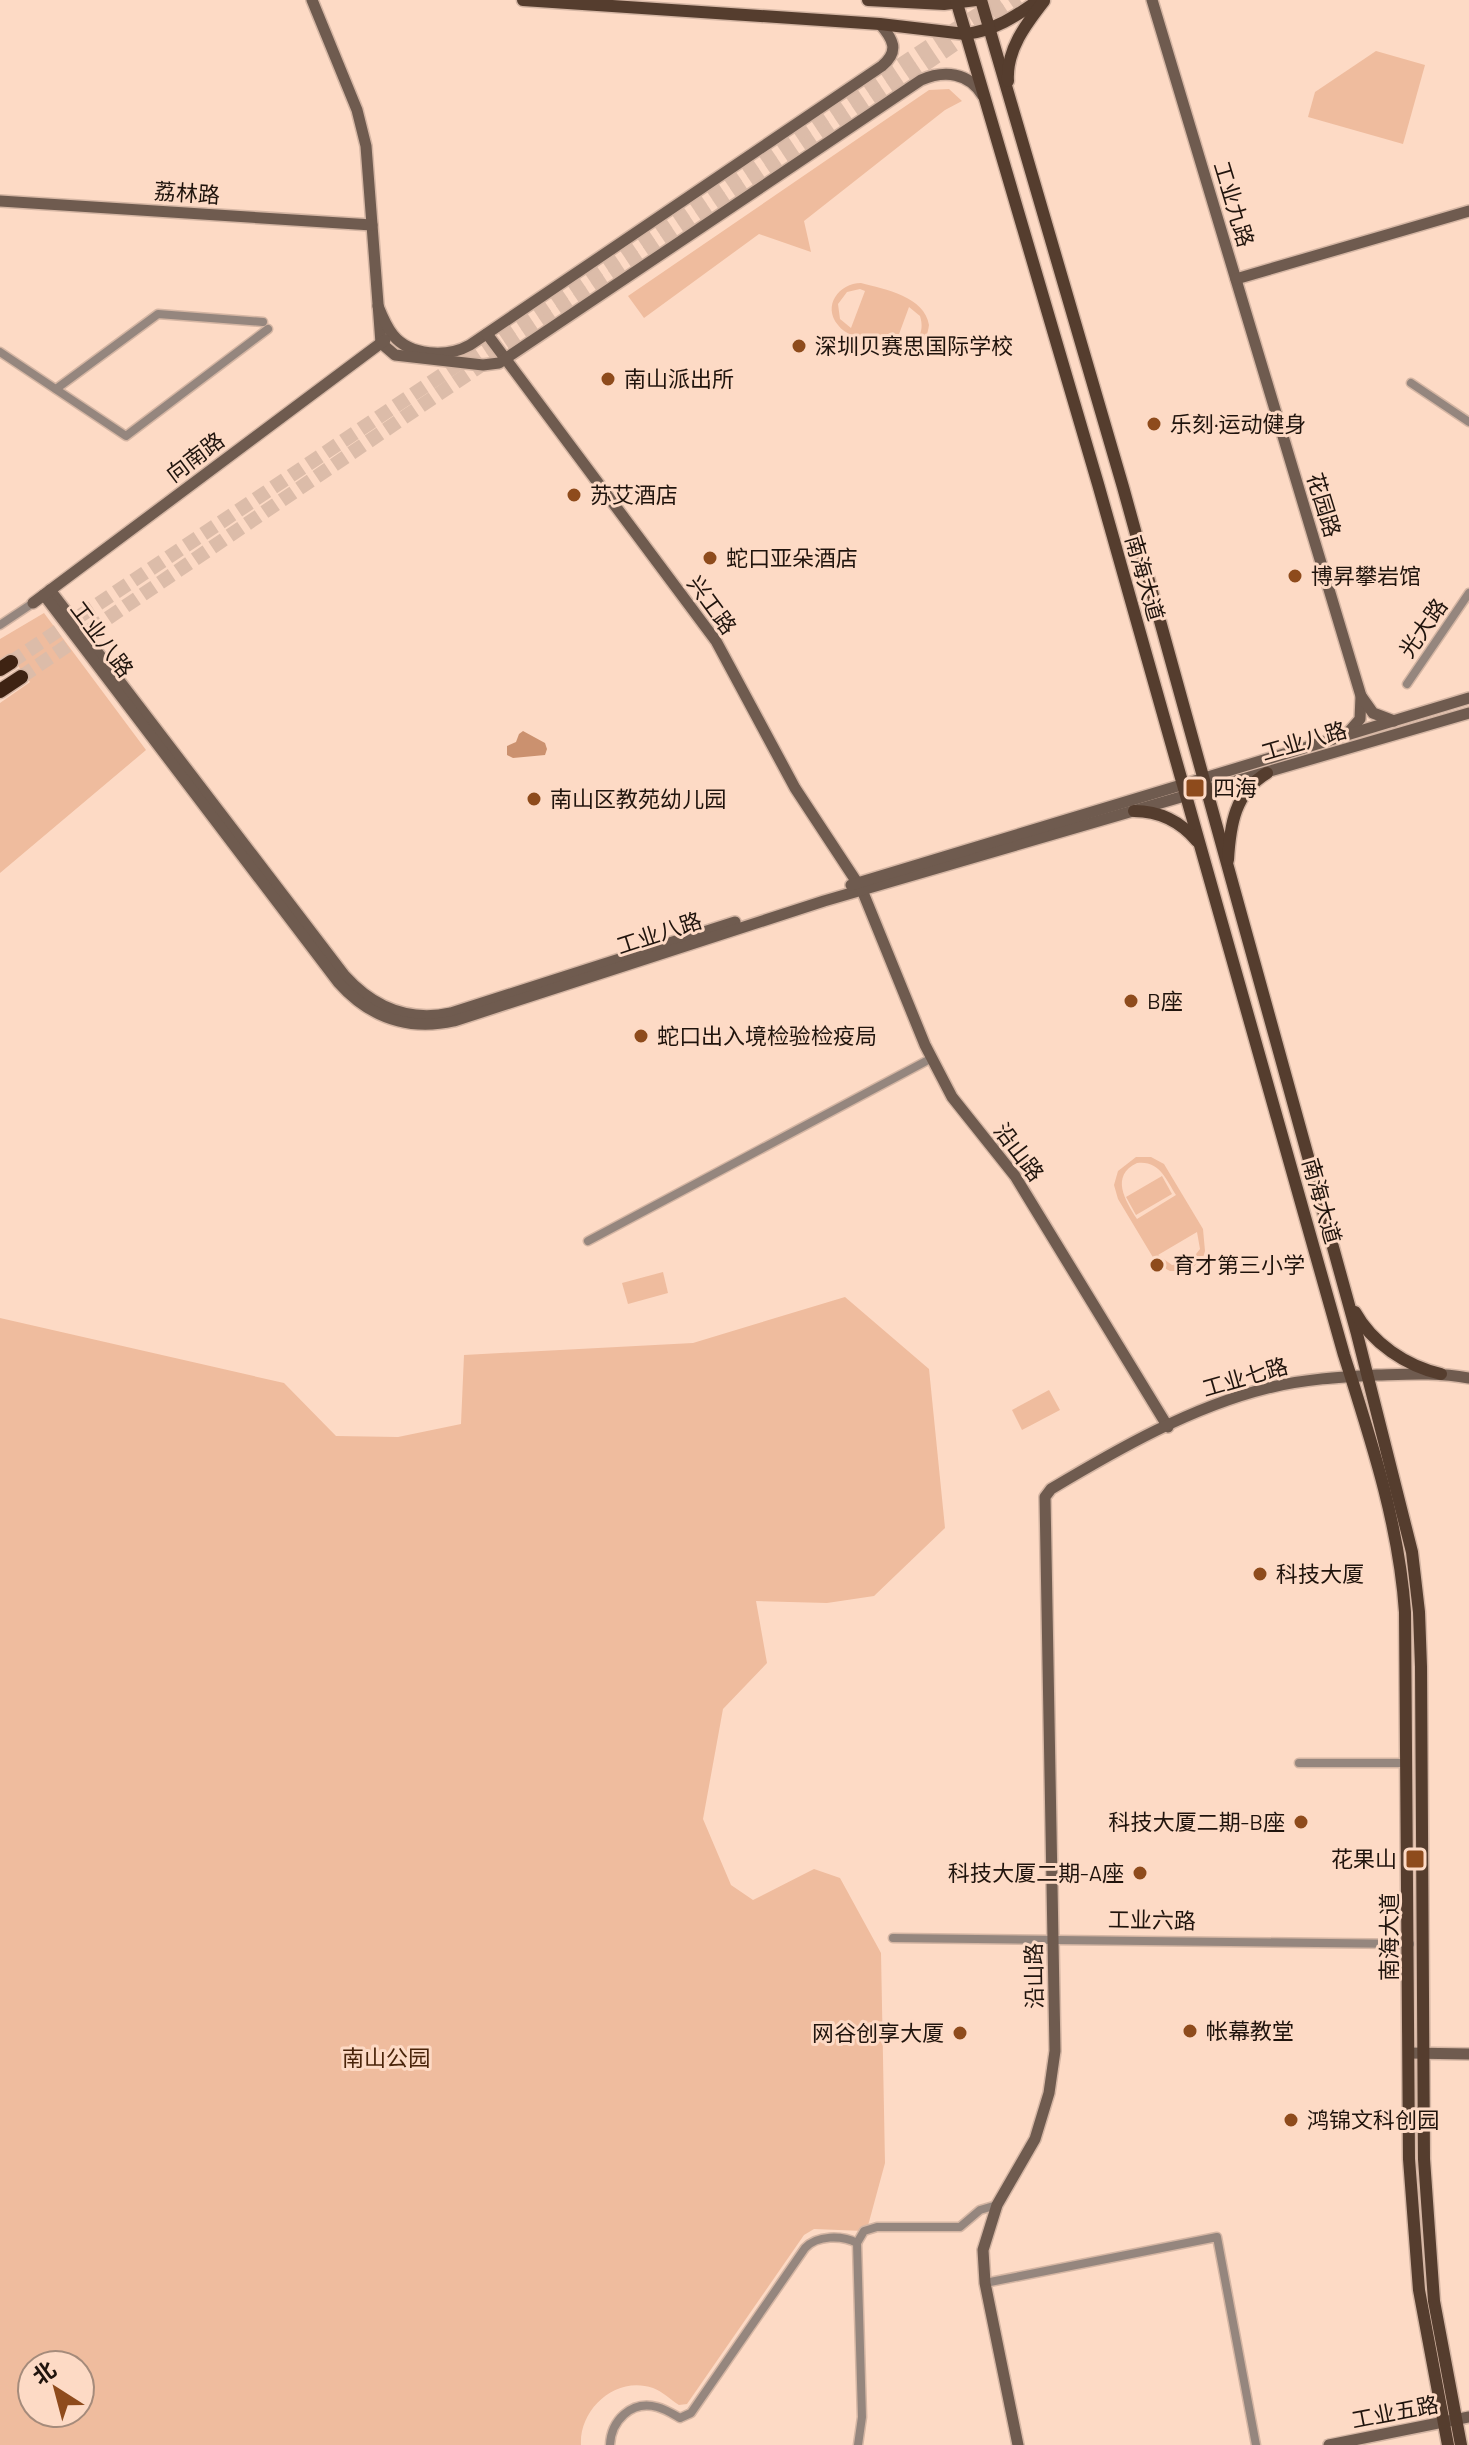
<svg xmlns="http://www.w3.org/2000/svg" width="1469" height="2445" font-family="Barlow,'Noto Sans SC',sans-serif">
<style>
.green{fill:#efbc9e;fill-rule:evenodd}
.water{fill:#cb916f}
.lines{fill:none;stroke-linecap:round;stroke-linejoin:round}
.highway-tunnel{stroke:#dcbca9;stroke-width:14;stroke-dasharray:14 7;stroke-linecap:butt}
.street-casing{stroke:#d5b6a4;stroke-width:11}
.secondary-casing{stroke:#d5b6a4;stroke-width:14}
.primary-casing{stroke:#d5b6a4;stroke-width:15}
.highway-casing{stroke:#d5b6a4;stroke-width:17}
.street{stroke:#95867e;stroke-width:8}
.secondary{stroke:#6f5b4f;stroke-width:11}
.primary{stroke:#553d2e;stroke-width:12}
.highway{stroke:#3e2313;stroke-width:14}
.poi-dot{fill:#8e4b1c;stroke:#fddac5;stroke-width:3}
.labels{text-anchor:middle;stroke-width:6;stroke-linejoin:round;paint-order:stroke}
.street-label{font-size:22px;fill:#20140d;stroke:#fddac5}
.poi-label{font-size:22px;fill:#20140d;stroke:#fddac5;text-anchor:start}
.park-label{font-size:22px;fill:#4a240a;stroke:#fddac5}
</style>
<rect width="100%" height="100%" fill="#fddac5"/>
<g class="green">
<path d="M1376,51L1425,65L1403,144L1308,117L1315,92Z"/>
<path d="M949,89L962,101L945,110L804,221L811,252L759,234L644,318L628,296L929,90Z"/>
<path d="M861,283C885,289 925,297 929,325C924,362 894,351 871,342C860,338 845,335 838,325C822,306 839,283 861,283ZM860,289L865,291L851,328L840,319L838,304L847,292ZM909,307L920,316C926,335 915,347 895,345Z"/>
<path d="M44,613L146,750L0,873V703L30,682L10,655L0,661V639Z"/>
<path d="M1136,1157H1151L1164,1164L1203,1229L1205,1251L1203,1258L1192,1268L1185,1271H1170L1157,1264L1118,1199L1114,1185L1118,1171ZM1137,1163C1159,1160 1166,1179 1176,1195L1137,1219C1125,1200 1110,1176 1137,1163ZM1197,1232L1200,1249L1189,1263L1172,1265L1158,1255Z"/>
<path d="M1162,1176L1172,1194L1136,1215L1126,1197Z"/>
<path d="M663,1272L668,1293L628,1304L622,1283Z"/>
<path d="M845,1297L929,1369L945,1528L874,1596L827,1603L756,1601L767,1663L723,1709L703,1819L731,1885L753,1900L814,1869L840,1878L881,1953L885,2163L866,2233L864,2231L814,2229L804,2235L687,2404L679,2405C671,2400 662,2391 653,2388C616,2375 579,2409 581,2445H0V1318L284,1383L336,1436L398,1437L461,1424L464,1355L693,1343ZM32,2365H80V2413H32Z"/>
<path d="M1049,1390L1060,1410L1022,1430L1012,1410Z"/>
</g>
<path class="water" d="M523,731L545,743L547,749L545,755L513,758L507,755V746L516,742L519,734Z"/>
<g class="lines">
<g class="highway-tunnel">
<path d="M11,662L544,307L888,73L1000,0"/>
<path d="M21,677L1020,0"/>
</g>
<defs>
<g id="street">
<path d="M0,352L126,436L268,329"/>
<path d="M1411,383L1469,422"/>
<path d="M56,389L158,314L263,322"/>
<path d="M0,625L33,603"/>
<path d="M1407,684L1469,593"/>
<path d="M588,1241L932,1058"/>
<path d="M1299,1763H1407"/>
<path d="M893,1938L1410,1944"/>
<path d="M857,2243L864,2231L877,2227H960L980,2210L997,2205"/>
<path d="M985,2283L1217,2237L1256,2445"/>
<path d="M610,2445C611,2421 631,2400 657,2407C665,2409 673,2414 680,2418L691,2413L805,2248C817,2235 842,2235 857,2243L862,2417L858,2445"/>
</g>
<g id="secondary">
<path d="M312,0L357,110L366,146L381,343"/>
<path d="M1152,0L1361,696L1360,719L1346,735"/>
<path d="M0,201L372,225"/>
<path d="M1236,279L1469,211"/>
<path d="M378,306C382,316 386,326 393,335C410,356 447,358 470,345L882,66C900,51 893,39 880,24"/>
<path d="M487,334L716,641L795,788L862,890L925,1045L952,1097L1015,1176L1168,1427"/>
<path d="M381,343L395,355L483,365L499,363L921,80C944,70 969,72 983,96"/>
<path d="M50,590L345,976C374,1008 409,1022 451,1013L735,922"/>
<path d="M44,595L338,982C369,1017 408,1031 454,1021L824,901L1469,713"/>
<path d="M33,603L385,340"/>
<path d="M1361,696L1373,713L1394,721"/>
<path d="M851,885L1469,698"/>
<path d="M1409,2053L1469,2054"/>
<path d="M1018,2445L985,2283L983,2250L997,2205L1035,2139L1049,2093L1055,2051L1045,1497L1051,1489C1118,1449 1191,1407 1268,1388C1304,1379 1340,1377 1377,1375C1408,1374 1438,1372 1469,1378"/>
<path d="M1329,2445L1469,2417"/>
</g>
<g id="primary">
<path d="M523,0L880,24L965,34C994,31 1016,16 1039,0"/>
<path d="M868,0L944,4L976,0"/>
<path d="M956,0L1098,484L1344,1355C1371,1440 1399,1524 1405,1612L1409,2159L1419,2290L1448,2445"/>
<path d="M981,0L1123,487L1357,1334L1412,1552L1419,1612L1421,1667L1424,2159L1434,2301L1461,2445"/>
<path d="M1008,81C1006,50 1026,24 1044,1"/>
<path d="M1134,811C1160,811 1180,821 1197,841"/>
<path d="M1228,860C1230,825 1235,792 1267,773"/>
<path d="M1355,1312C1372,1343 1406,1366 1441,1374"/>
</g>
<g id="highway">
<path d="M0,669L11,662"/>
<path d="M0,691L21,677"/>
</g>
</defs>
<use href="#street" class="street-casing"/>
<use href="#secondary" class="secondary-casing"/>
<use href="#primary" class="primary-casing"/>
<use href="#highway" class="highway-casing"/>
<use href="#street" class="street"/>
<use href="#secondary" class="secondary"/>
<use href="#primary" class="primary"/>
<use href="#highway" class="highway"/>
</g>
<g class="poi-dot">
<circle cx="799" cy="346" r="8"/>
<circle cx="608" cy="379" r="8"/>
<circle cx="1154" cy="424" r="8"/>
<circle cx="574" cy="495" r="8"/>
<circle cx="710" cy="558" r="8"/>
<circle cx="1295" cy="576" r="8"/>
<rect x="1185" y="778" width="20" height="20" rx="4"/>
<circle cx="534" cy="799" r="8"/>
<circle cx="1131" cy="1001" r="8"/>
<circle cx="641" cy="1036" r="8"/>
<circle cx="1157" cy="1265" r="8"/>
<circle cx="1260" cy="1574" r="8"/>
<circle cx="1301" cy="1822" r="8"/>
<rect x="1405" y="1849" width="20" height="20" rx="4"/>
<circle cx="1140" cy="1873" r="8"/>
<circle cx="1190" cy="2031" r="8"/>
<circle cx="960" cy="2033" r="8"/>
<circle cx="1291" cy="2120" r="8"/>
</g>
<g class="labels">
<g class="street-label">
<text transform="translate(187 193) rotate(4)" y="8">荔林路</text>
<text transform="translate(1234 204) rotate(73)" y="8">工业九路</text>
<text transform="translate(195 457) rotate(-37)" y="8">向南路</text>
<text transform="translate(1324 505) rotate(73)" y="8">花园路</text>
<text transform="translate(1145 578) rotate(74)" y="8">南海大道</text>
<text transform="translate(712 605) rotate(54)" y="8">兴工路</text>
<text transform="translate(1423 628) rotate(-55)" y="8">光大路</text>
<text transform="translate(102 639) rotate(53)" y="8">工业八路</text>
<text transform="translate(1304 741) rotate(-16)" y="8">工业八路</text>
<text transform="translate(659 933) rotate(-18)" y="8">工业八路</text>
<text transform="translate(1019 1152) rotate(53)" y="8">沿山路</text>
<text transform="translate(1322 1201) rotate(74)" y="8">南海大道</text>
<text transform="translate(1245 1377) rotate(-16)" y="8">工业七路</text>
<text transform="translate(1152 1920) rotate(1)" y="8">工业六路</text>
<text transform="translate(1389 1937) rotate(-90)" y="8">南海大道</text>
<text transform="translate(1034 1976) rotate(-91)" y="8">沿山路</text>
<text transform="translate(1395 2412) rotate(-11)" y="8">工业五路</text>
</g>
<g class="poi-label">
<text x="815" y="354">深圳贝赛思国际学校</text>
<text x="624" y="387">南山派出所</text>
<text x="1170" y="432">乐刻·运动健身</text>
<text x="590" y="503">苏艾酒店</text>
<text x="726" y="566">蛇口亚朵酒店</text>
<text x="1311" y="584">博昇攀岩馆</text>
<text x="1213" y="796">四海</text>
<text x="550" y="807">南山区教苑幼儿园</text>
<text x="1147" y="1009">B座</text>
<text x="657" y="1044">蛇口出入境检验检疫局</text>
<text x="1173" y="1273">育才第三小学</text>
<text x="1276" y="1582">科技大厦</text>
<text x="1285" y="1830" text-anchor="end">科技大厦二期-B座</text>
<text x="1397" y="1867" text-anchor="end">花果山</text>
<text x="1124" y="1881" text-anchor="end">科技大厦二期-A座</text>
<text x="1206" y="2039">帐幕教堂</text>
<text x="944" y="2041" text-anchor="end">网谷创享大厦</text>
<text x="1307" y="2128">鸿锦文科创园</text>
</g>
<g class="park-label">
<text x="386" y="2066">南山公园</text>
</g>
</g>
<g transform="translate(56 2389) rotate(324)"><circle r="38" fill="#fddac5" stroke="#a58b7b" stroke-width="2"/>
<path d="M0-6L14 30L0 20L-14 30Z" fill="#8e4b1c"/>
<text y="-12" font-size="22" font-weight="bold" text-anchor="middle" fill="#20140d">北</text>
</g>
</svg>
